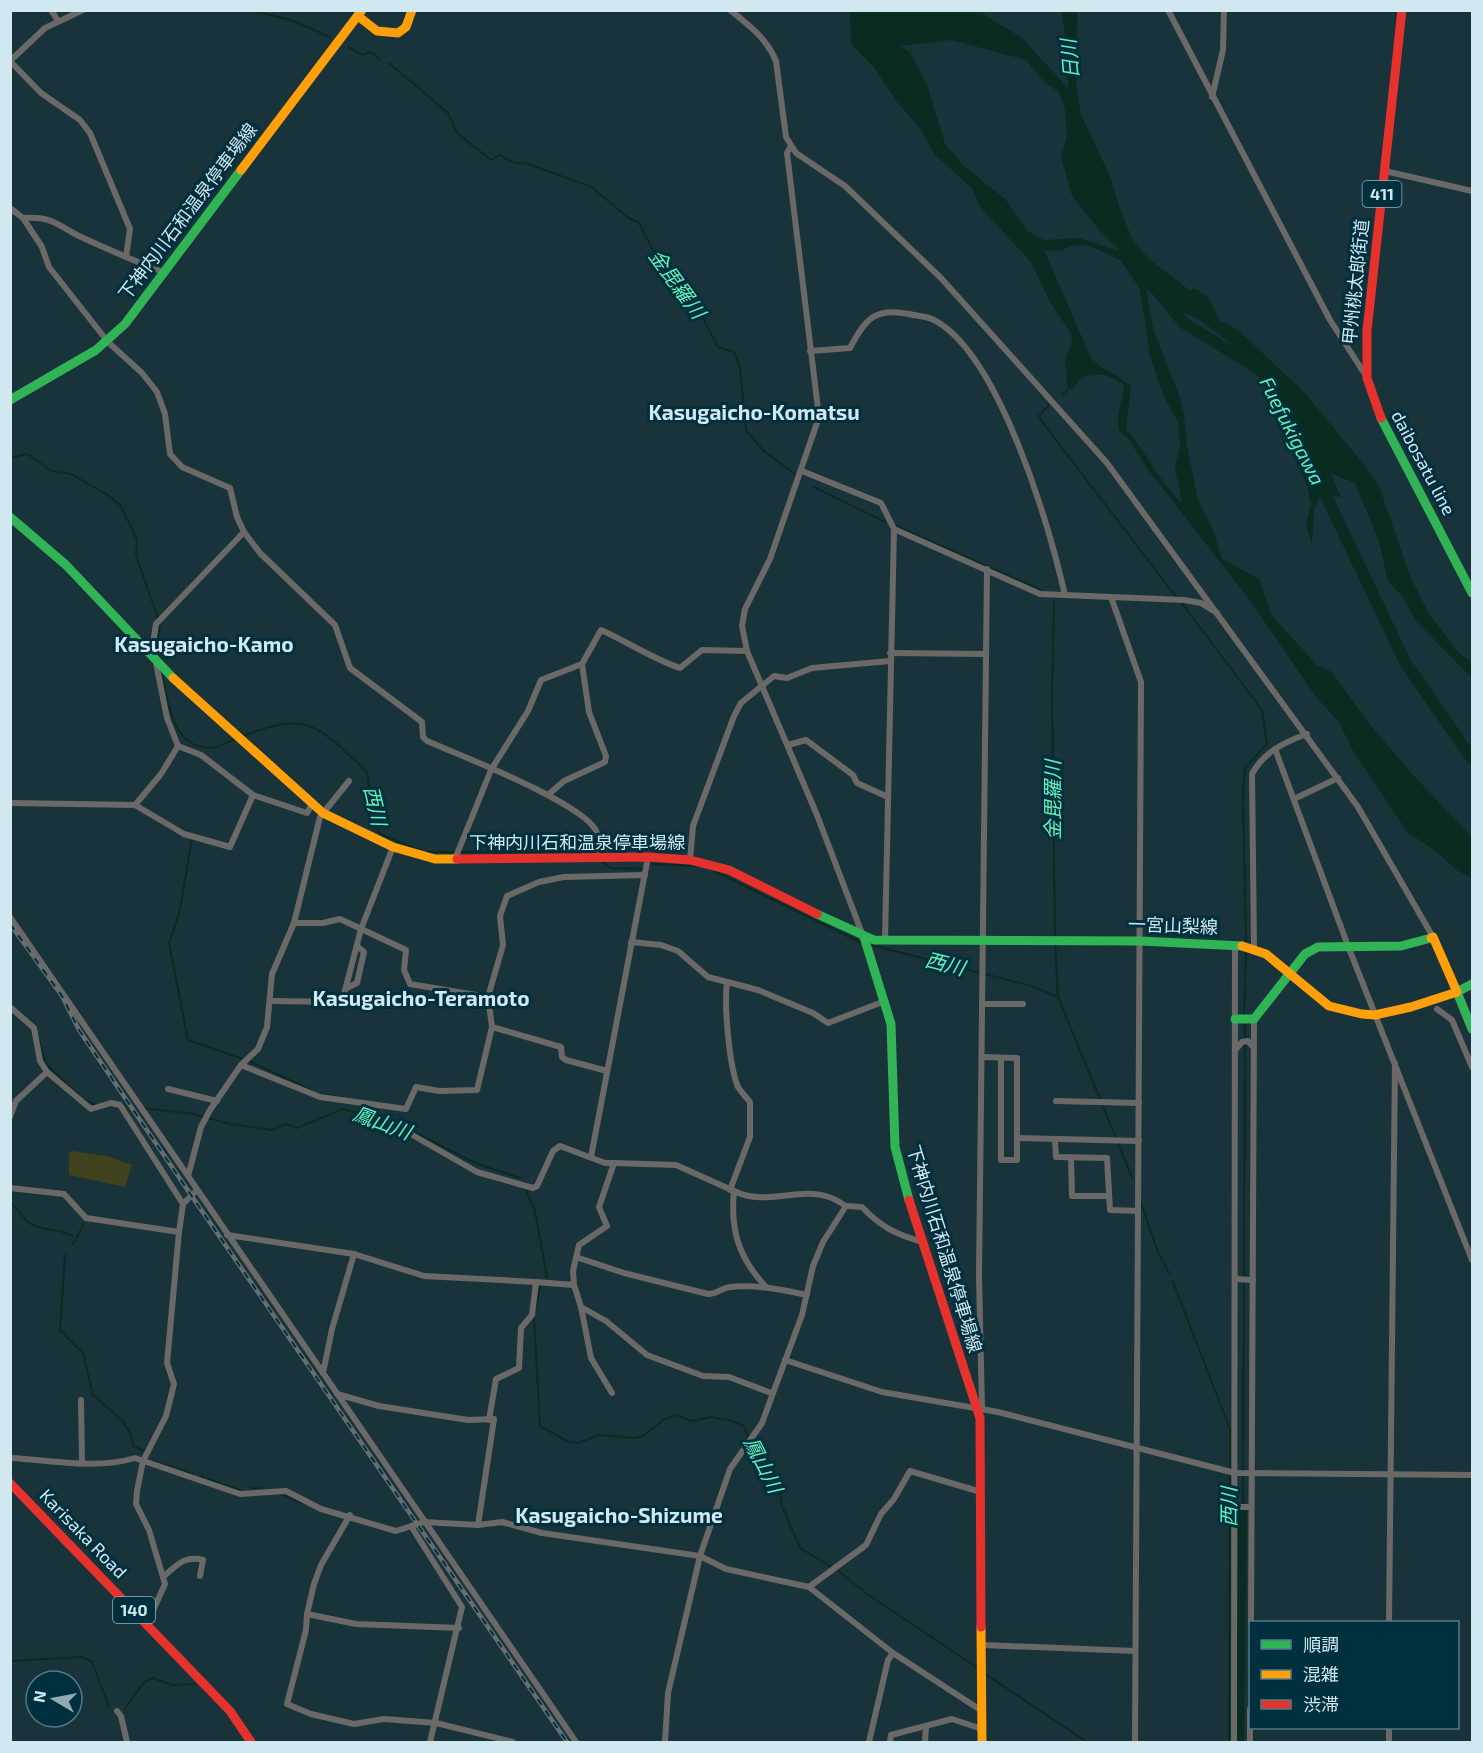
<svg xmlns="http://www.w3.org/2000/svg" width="1483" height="1753" font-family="'Exo 2','Noto Sans JP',sans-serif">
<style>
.green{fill:#40411d}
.water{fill:#0a2b20;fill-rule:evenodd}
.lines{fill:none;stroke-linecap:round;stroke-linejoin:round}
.stream{stroke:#0a2b20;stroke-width:2}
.river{stroke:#0a2b20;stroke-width:12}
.street{stroke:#6b6968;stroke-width:6}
.fast{stroke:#30b455;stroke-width:9}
.slow{stroke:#ff9f0a;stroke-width:9}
.jam{stroke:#e5322d;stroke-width:9}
.rail-casing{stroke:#666e70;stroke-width:4.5}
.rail{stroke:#002f3e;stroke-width:2;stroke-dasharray:7;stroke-linecap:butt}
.labels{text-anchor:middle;stroke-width:6;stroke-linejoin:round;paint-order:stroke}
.shield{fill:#002f3e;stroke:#92b0bb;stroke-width:1.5}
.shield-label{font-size:16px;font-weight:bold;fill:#d1e8f1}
.street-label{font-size:18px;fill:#d1e8f1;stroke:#002f3e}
.water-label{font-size:20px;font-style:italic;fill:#65f1bb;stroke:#002f3e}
.quarter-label{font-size:21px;font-weight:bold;fill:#d1e8f1;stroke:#002f3e}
</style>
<rect width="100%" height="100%" fill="#19333b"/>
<path class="green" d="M72,1151L107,1156L132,1165L125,1187L69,1175V1154Z"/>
<g class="water">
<path d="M849,11H979L1022,38L1068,88V53L1061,11H1077L1076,81L1081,115L1110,176L1119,206L1133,241L1148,258L1189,290L1196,289L1207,296L1220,321L1237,329L1304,392L1366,467L1379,486L1410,576L1428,612L1458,652L1472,662V678L1415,620L1403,597L1388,581L1379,541L1355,483L1330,473L1341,497L1320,496L1314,510L1312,544L1306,525L1311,504L1306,482L1289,445L1279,412L1262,381L1232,345L1203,322L1160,300L1146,289L1154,332L1179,395L1184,415L1187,445L1198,500L1213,530L1222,559L1259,579L1272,616L1318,666L1332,672L1367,721L1412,774L1470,835L1472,838V878L1458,871L1429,846L1408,833L1352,749L1339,722L1316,697L1249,599L1146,467L1128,438L1119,431C1115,415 1123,402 1124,385C1109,374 1099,372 1082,377L1073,389L1068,388L1065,362L1072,340L1070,332L1050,302L1031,262L980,207L972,188L935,155L920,128L897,102L873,66L852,45ZM952,40L1026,60L1045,83L1059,92L1065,109L1067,136L1061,157L1072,196L1100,231L1120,251L1079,238L1044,240L1027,231L1006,200L964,166L945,144L927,85L910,52L900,46ZM1088,245L1121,261L1140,289L1150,356L1164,397L1178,422L1180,446L1175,467L1182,503C1158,481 1147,452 1126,429L1131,386C1118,375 1103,370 1091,358L1044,250L1060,251L1071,246Z"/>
<path d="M1238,1508H1247L1244,1742H1236Z"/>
</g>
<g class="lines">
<g class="stream">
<path d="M249,10L291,20L330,37"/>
<path d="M348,47L363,55L370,52L380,59"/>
<path d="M389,63L448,113L457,133L491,160L499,155L515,163H525L592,187L627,217L639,223L654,252L653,256L699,311L718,347L734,352L740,368L746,431L765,452L796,475"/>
<path d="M1062,395L1069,388"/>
<path d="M1049,405L1039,416L1046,427L1177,598"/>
<path d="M10,458L26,454L31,456L51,471L71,474L111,497L121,506L137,540L136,555L160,624L156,649L158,657"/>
<path d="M814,487L885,522"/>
<path d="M896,526L1041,590"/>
<path d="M1054,602L1052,695L1055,937"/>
<path d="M1181,602L1262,710L1267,744L1245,768L1243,794L1246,944"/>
<path d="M162,675C168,702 172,746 208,748C216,749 228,742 235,739"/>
<path d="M240,737C309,710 316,724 367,772L375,824L380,834L421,851"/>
<path d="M192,838L180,910L169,943L188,1040L243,1059"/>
<path d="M427,852H587"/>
<path d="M603,862L611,868L642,869"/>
<path d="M653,864L697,866"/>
<path d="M714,871L862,943"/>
<path d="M1055,942L1058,997L1116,1138"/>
<path d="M871,945L1032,986L1058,997"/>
<path d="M1244,1016L1246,950"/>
<path d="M35,1026L46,1064L84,1100L96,1105"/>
<path d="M249,1061L311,1090"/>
<path d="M319,1094L342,1097"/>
<path d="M143,1108L194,1114L230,1124L272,1130L285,1124L297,1128L343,1109L391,1123"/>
<path d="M410,1130L475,1163L520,1178"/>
<path d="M1118,1143L1132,1177"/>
<path d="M526,1190L535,1211L547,1277"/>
<path d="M11,1191V1203C19,1209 24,1220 31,1224C46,1232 59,1228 73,1236"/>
<path d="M1140,1200L1158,1252L1169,1273"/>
<path d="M73,1244L84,1224"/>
<path d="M65,1255L60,1330L83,1353L93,1395L122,1420L131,1434L133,1446L145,1451"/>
<path d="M1173,1282L1230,1429L1229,1742"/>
<path d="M536,1308L540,1287"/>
<path d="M534,1317L540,1426L569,1442L579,1443L598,1435L634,1438L643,1436L663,1420L675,1415L692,1421L711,1417L730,1420L744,1426L750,1443L779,1488L782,1506L800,1548L832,1567"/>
<path d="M153,1461L193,1474"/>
<path d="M200,1476L204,1477"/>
<path d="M208,1479L240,1490"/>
<path d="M251,1488H261"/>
<path d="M279,1493L304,1504"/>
<path d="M1243,1505L1245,1022"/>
<path d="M837,1570L867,1594L979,1669"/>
<path d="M309,1630V1623"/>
<path d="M10,1661L82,1657L92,1662L109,1707"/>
<path d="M984,1673L1087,1742"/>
<path d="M125,1709L143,1683L153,1678L172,1685L196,1684"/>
</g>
<g class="river">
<path d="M1159,293L1184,323L1256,367"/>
<path d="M1320,483L1405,662L1472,759"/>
</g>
<g class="street">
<path d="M51,10L58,21"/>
<path d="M730,10C749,25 767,39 776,61L786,137L796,153L845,186L941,278L1107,463L1358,807L1433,937"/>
<path d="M1168,10L1330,320L1366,376"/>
<path d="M10,61L41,93L80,120L90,133L130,229L126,257L165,273"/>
<path d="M10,61L45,28L83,10"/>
<path d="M1212,97L1223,50L1224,10"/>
<path d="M791,146L787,153L819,417L770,559L745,609L742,626L747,651L817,815L863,936"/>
<path d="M1385,171L1472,191"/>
<path d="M10,208L23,218L42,247L49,267L108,342L142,373L157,392L165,414L170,454L182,467L230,488L237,517L244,532L260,553L335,625L350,668L422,722L423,737L427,741C457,754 589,805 597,833L596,857"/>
<path d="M23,218C51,216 56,224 79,236C94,243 110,250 126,257"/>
<path d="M810,351L850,348C865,319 875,307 909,314C916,316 925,316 932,319C999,351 1049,526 1065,595"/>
<path d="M802,471L881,503L894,529L885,940"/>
<path d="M894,529L1040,594L1184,600L1201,603L1217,613"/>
<path d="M1111,597L1141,682L1135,1742"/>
<path d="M890,653L986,654"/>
<path d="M151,656L156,624L244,532"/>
<path d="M156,663L167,718L178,746L201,755L253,795L307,813L312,804"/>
<path d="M788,745L806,740L853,775L857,783L888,797"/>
<path d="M1275,749L1348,946L1472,1260"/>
<path d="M349,781L320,817L294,923H323L340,919L406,950L404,970L410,984L488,997"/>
<path d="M549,794L564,781L605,762L606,756L589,712L582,664L601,630C628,642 653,659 680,668L702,650L747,651"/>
<path d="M1294,799L1338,778"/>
<path d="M10,803L135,805L184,834L230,847L253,795"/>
<path d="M135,805L161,774L178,746"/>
<path d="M455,859L491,770L528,711L541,680L582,664"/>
<path d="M690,860L693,826L734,716L741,703L774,676L787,678L812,668L890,661"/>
<path d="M10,917L188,1176"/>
<path d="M294,923L272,974L267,1027L258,1049L241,1065L210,1110L201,1127L188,1176L576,1742"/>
<path d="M631,942L661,945L678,951L708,977L758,990L813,1013L828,1023L885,1001"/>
<path d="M1254,947L1252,774C1263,753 1284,742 1307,734"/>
<path d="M727,982C724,1006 729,1065 738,1087C741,1092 746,1097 750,1102V1137L730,1190"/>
<path d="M347,988L357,983L364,952L357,946"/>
<path d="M271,1001L342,1002L361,929L393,847"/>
<path d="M982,1004H1023"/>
<path d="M10,1007L34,1028L40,1061L47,1072L91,1109L111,1103L120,1105L183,1204"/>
<path d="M1437,1009L1452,1020L1472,1067"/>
<path d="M492,1027L561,1047L562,1057L566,1060L607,1071"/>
<path d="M1236,1049L1242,1042L1248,1041L1254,1048"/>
<path d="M982,1057L1017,1058V1160H1001V1058"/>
<path d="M241,1065L320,1097L406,1109L416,1087L439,1091L477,1090L492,1027L488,997L503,945L500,916L507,896L539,882L564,877L645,875"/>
<path d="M168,1089L217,1101"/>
<path d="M1056,1101L1139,1103"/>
<path d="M368,1105L366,1119L402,1129L477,1172L533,1188L537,1186L553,1151L560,1146L605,1163H614L599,1207L607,1226L579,1245L573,1271L574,1285L536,1282L532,1315L521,1328L519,1368L496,1379L489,1420"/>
<path d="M10,1117L16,1101L47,1072"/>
<path d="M1017,1138L1139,1141"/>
<path d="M1055,1139L1056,1157L1107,1158L1110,1210L1138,1211"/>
<path d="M591,1157L648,857"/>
<path d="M1071,1157L1072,1196H1109"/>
<path d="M614,1163L676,1165L734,1191C730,1231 739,1258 766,1287"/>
<path d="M10,1188L64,1194L86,1218L179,1232"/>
<path d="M846,1206L862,1207C881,1227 897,1235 923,1242"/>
<path d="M227,1235L354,1254L424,1276L536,1282"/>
<path d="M576,1257L624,1273L708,1294C718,1294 721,1288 730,1287C756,1284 782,1290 807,1295"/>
<path d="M1235,1279L1253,1280"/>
<path d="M574,1285L581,1307L591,1358L612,1393"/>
<path d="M581,1307L606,1321L647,1355L703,1376L729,1377L771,1393"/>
<path d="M785,1360L882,1392L998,1412L1235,1473L1472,1475"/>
<path d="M323,1373L332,1329L354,1254"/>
<path d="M81,1400L82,1463"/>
<path d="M982,1408L979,1276L987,569"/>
<path d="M10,1458C52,1460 95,1470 135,1458L240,1494L286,1491L321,1509L396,1531L424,1522L478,1525L494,1419L468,1420L379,1406L337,1394"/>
<path d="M1234,1507H1251"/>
<path d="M350,1515L321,1565L314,1584L307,1614L306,1630L287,1704L311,1714L354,1724L384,1719L436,1723L513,1742"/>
<path d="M478,1525L502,1522L542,1533L700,1556L726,1569L809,1587L893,1653L982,1711"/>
<path d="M411,1526L462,1607L430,1742"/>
<path d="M164,1576C177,1565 185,1555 203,1560L200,1576"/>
<path d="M809,1587L866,1545L881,1514L894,1499L910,1471L981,1492"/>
<path d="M307,1614L356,1624L459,1628"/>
<path d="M1251,1622L1254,1019"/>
<path d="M1389,1622L1395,1063"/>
<path d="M147,1624L165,1584L149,1530L136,1504L137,1491L143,1461L166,1416L174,1384L167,1363L179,1232L183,1204L196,1191"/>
<path d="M983,1645L1135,1651"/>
<path d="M117,1711L121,1716L127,1742"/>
<path d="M1389,1728V1742"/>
<path d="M665,1742L668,1693L700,1556L730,1469L762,1423L802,1315L813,1266L823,1242L846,1206C841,1203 835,1199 829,1197C799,1186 766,1207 734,1191"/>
<path d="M869,1742L888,1660L893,1653"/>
<path d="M890,1742L891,1735L952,1719L982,1729"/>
<path d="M925,1742L926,1726"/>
<path d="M1234,1742L1235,945"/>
<path d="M1250,1742V1709"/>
</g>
<g class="fast">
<path d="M10,400L96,350L125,324L241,170"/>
<path d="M1381,418L1472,593"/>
<path d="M10,517L66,565L173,678"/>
<path d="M817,914L874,940L1140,941L1242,946"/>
<path d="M864,937L891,1024L895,1147L909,1200"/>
<path d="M1472,984L1457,992L1472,1029"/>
<path d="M1235,1019H1254L1305,954L1318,947L1401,946L1431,938"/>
</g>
<g class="slow">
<path d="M358,16L377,31L398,33L406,27L412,10"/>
<path d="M241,170L362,10"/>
<path d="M173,678L323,813L393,847L435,859H457"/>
<path d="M1242,946L1266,954L1329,1006L1362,1014L1375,1015L1411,1007L1457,992L1433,937L1431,938"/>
<path d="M981,1627L982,1742"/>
</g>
<g class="jam">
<path d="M1381,418L1367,378V331L1402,10"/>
<path d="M457,859L648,857L690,860L729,870L817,914"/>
<path d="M909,1200L980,1418L981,1627"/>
<path d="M10,1483L230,1711L251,1742"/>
</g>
<defs>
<path id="rail" d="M10,924L62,996L79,1030L191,1195L567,1742"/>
</defs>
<use href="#rail" class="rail-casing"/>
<use href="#rail" class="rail"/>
</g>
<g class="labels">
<g class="shield">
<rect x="1362.5" y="181" width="39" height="26" rx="4.5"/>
<rect x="113" y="1597" width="42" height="26" rx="4.5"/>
</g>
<g class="shield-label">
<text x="1382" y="200">411</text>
<text x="134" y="1616">140</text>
</g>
<g class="street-label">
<text transform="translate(188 212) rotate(-53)" y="6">下神内川石和温泉停車場線</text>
<text transform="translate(1356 282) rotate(-84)" y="6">甲州桃太郎街道</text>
<text transform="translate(1423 463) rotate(62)" y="6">daibosatu line</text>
<text x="577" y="849">下神内川石和温泉停車場線</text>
<text transform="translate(1173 926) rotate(2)" y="6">一宮山梨線</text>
<text transform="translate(944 1249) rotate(73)" y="6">下神内川石和温泉停車場線</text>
<text transform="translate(83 1534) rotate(46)" y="6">Karisaka Road</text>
</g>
<g class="water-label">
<text transform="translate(1070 59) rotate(-95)" y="7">日川</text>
<text transform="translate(677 284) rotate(54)" y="7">金毘羅川</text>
<text transform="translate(1292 431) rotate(63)" y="7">Fuefukigawa</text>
<text transform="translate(1053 800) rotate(-90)" y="7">金毘羅川</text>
<text transform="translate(375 806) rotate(77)" y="7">西川</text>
<text transform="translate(945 964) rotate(14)" y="7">西川</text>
<text transform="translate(382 1123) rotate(20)" y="7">鳳山川</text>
<text transform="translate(763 1465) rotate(63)" y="7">鳳山川</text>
<text transform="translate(1229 1507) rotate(-90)" y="7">西川</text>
</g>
<g class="quarter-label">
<text x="754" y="420">Kasugaicho-Komatsu</text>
<text x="204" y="652">Kasugaicho-Kamo</text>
<text x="421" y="1006">Kasugaicho-Teramoto</text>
<text x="619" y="1523">Kasugaicho-Shizume</text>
</g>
</g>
<rect width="1483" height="1753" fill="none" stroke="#d1e8f1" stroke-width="24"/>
<rect x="1249" y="1621" width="210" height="108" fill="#002f3e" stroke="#547986" stroke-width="1.5"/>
<rect x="1261" y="1640" width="30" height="9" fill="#30b455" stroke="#547986" stroke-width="1.5"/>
<text x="1303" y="1651" font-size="18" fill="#d1e8f1">順調</text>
<rect x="1261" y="1670" width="30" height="9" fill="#ff9f0a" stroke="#547986" stroke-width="1.5"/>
<text x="1303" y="1681" font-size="18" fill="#d1e8f1">混雑</text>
<rect x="1261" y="1700" width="30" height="9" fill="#e5322d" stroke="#547986" stroke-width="1.5"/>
<text x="1303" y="1711" font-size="18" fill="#d1e8f1">渋滞</text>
<g transform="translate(54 1699) rotate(280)"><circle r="28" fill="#002f3e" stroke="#547986" stroke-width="1.5"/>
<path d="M0-4.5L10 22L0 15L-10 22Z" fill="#91a9b1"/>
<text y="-9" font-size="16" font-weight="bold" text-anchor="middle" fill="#d1e8f1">N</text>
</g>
</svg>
